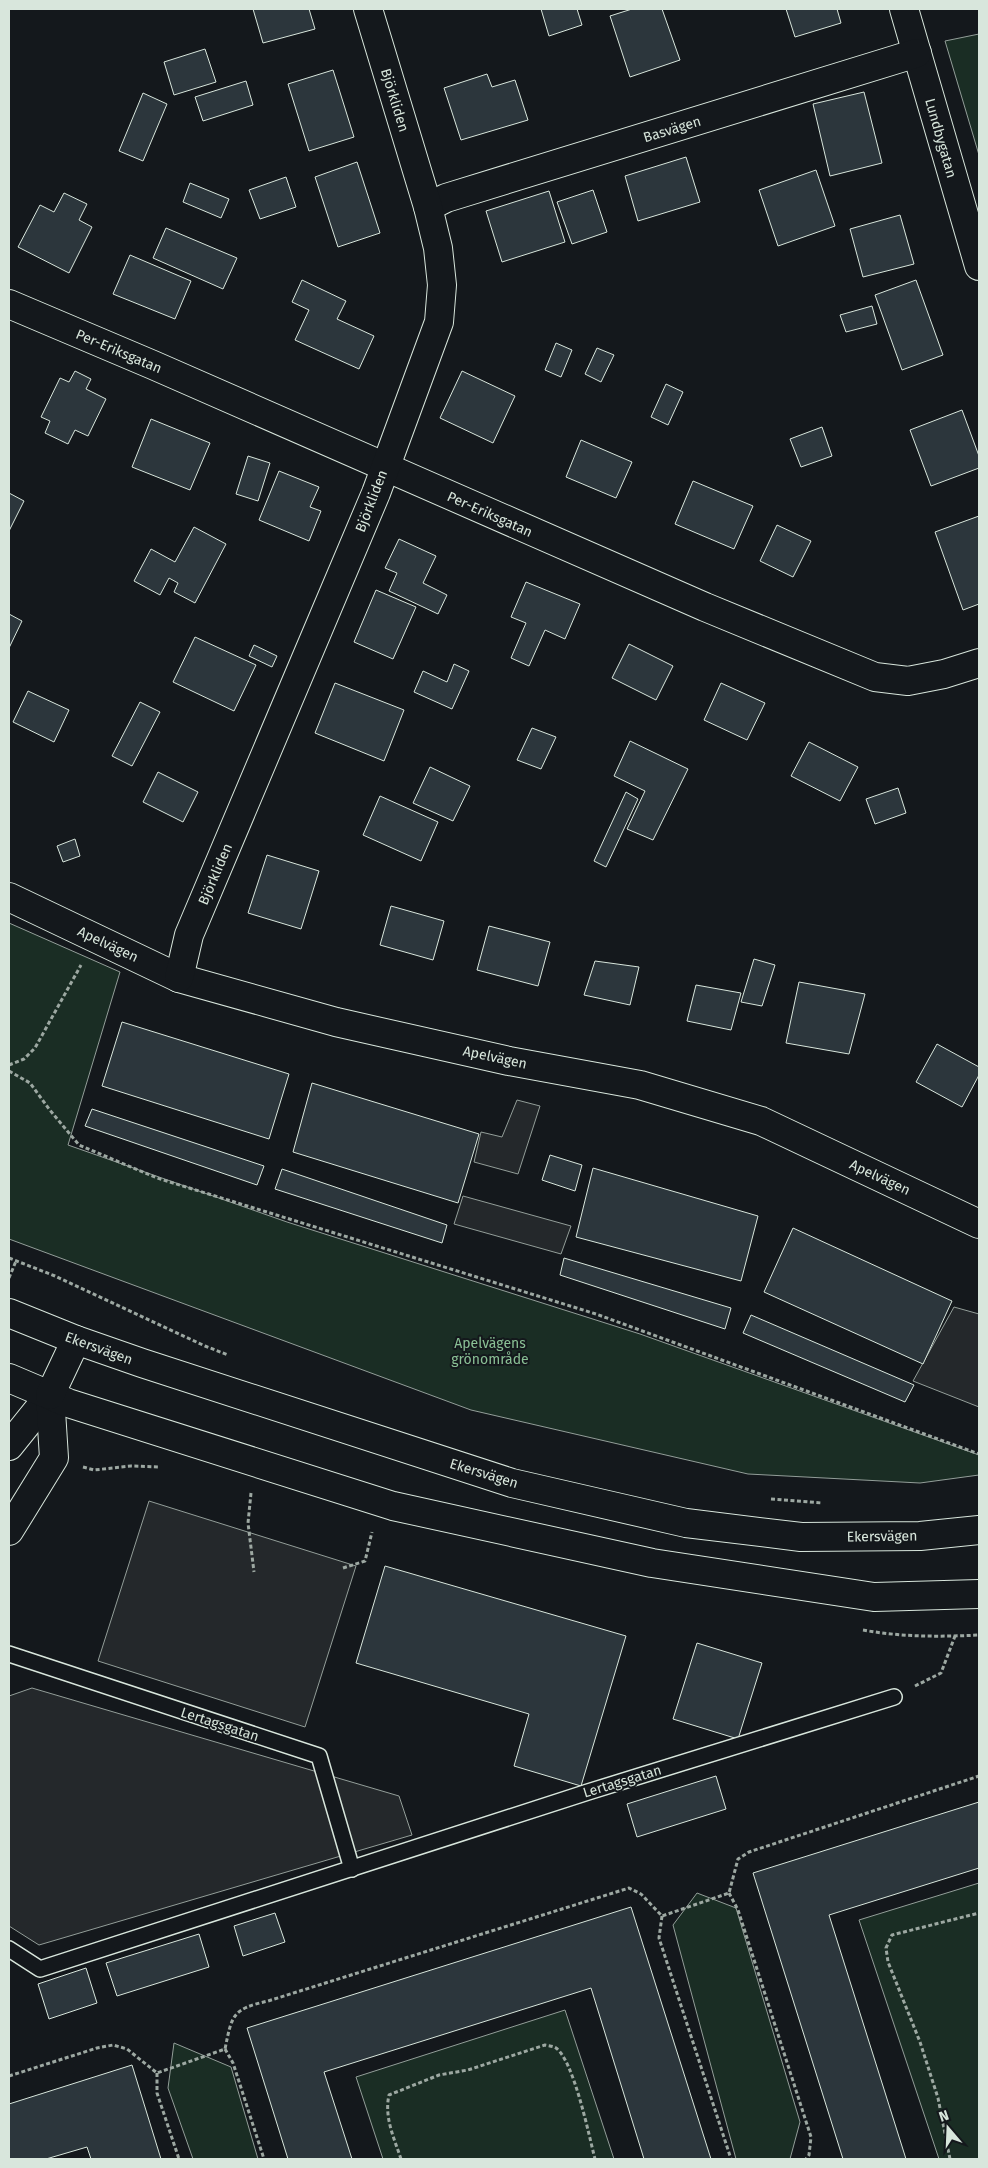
<svg xmlns="http://www.w3.org/2000/svg" width="988" height="2168" font-family="'Fira Sans',sans-serif">
<style>
.green{fill:#1a2d24;stroke:#939e99}
.parking{fill:#24282b;stroke:#939e99}
.building{fill:#2c363c;stroke:#d8e6dc}
.lines{fill:none;stroke-linecap:round;stroke-linejoin:round}
.service-casing{stroke:#d8e6dc;stroke-width:18}
.minor-casing{stroke:#d8e6dc;stroke-width:30}
.secondary-casing{stroke:#d8e6dc;stroke-width:30}
.path{stroke:#9da8a2;stroke-width:3;stroke-dasharray:4 2.5;stroke-linecap:butt}
.service{stroke:#14181c;stroke-width:15}
.minor{stroke:#14181c;stroke-width:28}
.secondary{stroke:#14181c;stroke-width:28}
.labels{text-anchor:middle;stroke-width:4;stroke-linejoin:round;paint-order:stroke}
.street-label{font-size:14px;fill:#d8e6dc;stroke:#14181c}
.park-label{font-size:14px;fill:#8ac095;stroke:#14181c}
</style>
<rect width="100%" height="100%" fill="#14181c"/>
<g class="green">
<path d="M979,34V155L945,41Z"/>
<path d="M9,923L120,972L68,1145L287,1222L640,1334L979,1455V1475L920,1483L748,1474L471,1410L9,1239Z"/>
<path d="M979,1883V2159H939L859,1920Z"/>
<path d="M697,1893L736,1908L800,2122L790,2159H736L673,1925Z"/>
<path d="M565,2010L614,2159H383L356,2077Z"/>
<path d="M174,2043L231,2067L258,2159H193L168,2088Z"/>
</g>
<g class="parking">
<path d="M517,1100L540,1106L518,1174L474,1162L481,1132L502,1137Z"/>
<path d="M463,1196L571,1226L561,1254L454,1224Z"/>
<path d="M954,1307L979,1314V1407L913,1381Z"/>
<path d="M149,1501L356,1566L305,1727L98,1661Z"/>
<path d="M32,1688L399,1796L412,1835L39,1945L9,1926V1696Z"/>
</g>
<g class="building">
<path d="M253,9H309L315,29L263,43Z"/>
<path d="M541,9H577L582,25L549,36Z"/>
<path d="M632,9H662L680,60L630,77L610,16Z"/>
<path d="M786,9H837L841,23L795,37Z"/>
<path d="M205,49L216,82L174,95L164,62Z"/>
<path d="M333,70L354,137L309,151L288,84Z"/>
<path d="M487,74L492,87L515,80L528,120L461,140L444,88Z"/>
<path d="M246,81L253,105L203,121L195,97Z"/>
<path d="M864,92L882,163L830,176L813,104Z"/>
<path d="M143,93L167,104L143,161L119,151Z"/>
<path d="M686,157L700,202L638,221L625,176Z"/>
<path d="M357,162L380,233L338,247L315,177Z"/>
<path d="M816,170L835,226L778,246L759,190Z"/>
<path d="M286,177L296,207L260,219L249,190Z"/>
<path d="M190,183L229,199L221,218L183,202Z"/>
<path d="M593,190L607,232L572,244L557,202Z"/>
<path d="M549,191L565,242L502,262L486,211Z"/>
<path d="M64,193L87,204L79,220L92,227L69,273L18,247L40,205L54,212Z"/>
<path d="M900,215L914,264L863,277L850,229Z"/>
<path d="M166,228L237,258L223,289L153,258Z"/>
<path d="M130,255L191,281L175,319L113,294Z"/>
<path d="M302,280L346,301L337,319L374,336L359,369L295,340L309,310L292,302Z"/>
<path d="M916,280L943,355L902,370L875,295Z"/>
<path d="M872,306L877,324L846,332L840,315Z"/>
<path d="M556,343L572,350L561,377L545,370Z"/>
<path d="M597,348L614,355L601,382L585,374Z"/>
<path d="M75,371L91,379L86,389L106,399L88,436L75,430L68,444L45,433L50,421L41,417L60,378L69,382Z"/>
<path d="M462,371L515,396L493,443L440,418Z"/>
<path d="M666,384L683,392L668,425L651,417Z"/>
<path d="M962,410L979,456V468L931,486L910,430Z"/>
<path d="M151,419L210,443L190,490L132,467Z"/>
<path d="M822,427L832,456L801,467L790,439Z"/>
<path d="M581,440L632,462L616,498L566,477Z"/>
<path d="M248,456L270,463L258,501L236,494Z"/>
<path d="M279,471L319,487L310,507L321,511L309,541L259,520Z"/>
<path d="M693,481L753,506L734,549L675,524Z"/>
<path d="M9,493L24,501L9,531Z"/>
<path d="M979,516V604L963,610L935,532Z"/>
<path d="M777,525L811,541L793,577L760,561Z"/>
<path d="M194,527L226,544L195,603L174,592L178,583L169,578L160,595L134,581L151,549L175,562Z"/>
<path d="M399,539L436,556L423,583L447,595L438,614L389,591L397,573L385,568Z"/>
<path d="M526,582L580,604L565,639L545,630L529,666L511,658L526,623L511,617Z"/>
<path d="M376,590L416,607L393,659L354,642Z"/>
<path d="M9,614L22,621L9,648Z"/>
<path d="M195,637L256,665L234,711L173,682Z"/>
<path d="M629,644L673,666L656,700L612,678Z"/>
<path d="M254,645L277,656L272,667L249,656Z"/>
<path d="M454,664L469,671L452,709L414,692L423,671L447,682Z"/>
<path d="M335,683L404,710L384,761L315,733Z"/>
<path d="M721,683L765,703L747,740L704,720Z"/>
<path d="M28,691L69,710L54,742L13,722Z"/>
<path d="M140,702L160,712L132,766L112,756Z"/>
<path d="M532,728L556,737L541,769L517,760Z"/>
<path d="M630,741L688,769L653,840L627,829L645,791L614,776Z"/>
<path d="M809,742L858,767L840,801L791,776Z"/>
<path d="M430,767L470,786L453,821L413,803Z"/>
<path d="M158,772L198,792L183,822L143,802Z"/>
<path d="M898,788L906,813L875,824L866,799Z"/>
<path d="M626,792L638,799L606,867L594,861Z"/>
<path d="M380,796L438,822L421,861L363,835Z"/>
<path d="M75,839L80,856L63,862L57,846Z"/>
<path d="M267,855L319,871L301,929L248,913Z"/>
<path d="M391,906L444,921L433,960L380,945Z"/>
<path d="M489,926L550,942L538,986L477,970Z"/>
<path d="M754,959L775,965L762,1006L741,1002Z"/>
<path d="M595,961L639,967L630,1005L584,995Z"/>
<path d="M799,982L865,994L849,1054L786,1043Z"/>
<path d="M696,985L741,993L731,1030L687,1021Z"/>
<path d="M122,1022L289,1074L269,1139L102,1086Z"/>
<path d="M937,1044L979,1067V1075L962,1107L916,1082Z"/>
<path d="M312,1083L479,1134L458,1203L293,1152Z"/>
<path d="M92,1109L264,1166L257,1185L85,1126Z"/>
<path d="M550,1155L582,1165L575,1191L542,1180Z"/>
<path d="M593,1168L758,1216L741,1281L576,1237Z"/>
<path d="M282,1169L447,1225L442,1243L275,1189Z"/>
<path d="M793,1228L952,1301L923,1364L764,1292Z"/>
<path d="M564,1258L731,1308L725,1329L560,1275Z"/>
<path d="M751,1315L914,1385L905,1402L743,1333Z"/>
<path d="M385,1566L626,1636L581,1786L514,1766L529,1714L356,1663Z"/>
<path d="M697,1643L762,1663L738,1739L673,1719Z"/>
<path d="M716,1776L726,1809L637,1837L627,1804Z"/>
<path d="M979,1802V1868L829,1915L906,2159H843L753,1873Z"/>
<path d="M631,1907L711,2159H644L591,1988L324,2072L352,2159H288L247,2028Z"/>
<path d="M275,1913L285,1942L243,1956L234,1926Z"/>
<path d="M199,1934L209,1967L117,1996L106,1963Z"/>
<path d="M86,1968L97,2003L49,2019L38,1984Z"/>
<path d="M132,2065L161,2159H91L87,2147L46,2159H9V2104Z"/>
</g>
<g class="lines">
<defs>
<g id="service">
<path d="M9,1654L319,1756L352,1869"/>
<path d="M9,1949L40,1969L588,1792L894,1697"/>
</g>
<g id="minor">
<path d="M904,9L979,266"/>
<path d="M428,207L446,198L917,53"/>
<path d="M9,304L153,365L705,607L875,677L908,681L944,674L979,663"/>
<path d="M9,897L179,978L336,1022L509,1061L640,1085L761,1121L979,1224"/>
<path d="M179,978L189,935L376,493L439,322L442,285L438,248L428,207L368,9"/>
<path d="M9,1446L50,1395"/>
<path d="M9,1531L54,1458L50,1395"/>
</g>
<g id="secondary">
<path d="M9,1313L76,1340L142,1363L512,1483L686,1523L801,1537L920,1536L979,1530"/>
<path d="M9,1378L68,1403L393,1506L652,1563L874,1597L979,1594"/>
<path d="M50,1395L76,1340"/>
</g>
</defs>
<use href="#service" class="service-casing"/>
<use href="#minor" class="minor-casing"/>
<use href="#secondary" class="secondary-casing"/>
<g class="path">
<path d="M9,1065L24,1059L35,1048L81,965"/>
<path d="M9,1071L30,1083L49,1109L79,1145L157,1178L596,1314L979,1454"/>
<path d="M9,1258L55,1276L205,1346L228,1355"/>
<path d="M9,1278L16,1261"/>
<path d="M83,1467L94,1470L131,1466L159,1467"/>
<path d="M251,1493L248,1523L254,1572"/>
<path d="M771,1499L822,1503"/>
<path d="M343,1568L365,1561L372,1532"/>
<path d="M863,1630C901,1637 940,1637 979,1635"/>
<path d="M915,1686L941,1673L955,1636"/>
<path d="M729,1893L738,1910L811,2137L809,2155L806,2159"/>
<path d="M662,1916L659,1938L731,2159"/>
<path d="M225,2049L233,2063L264,2159"/>
<path d="M157,2073V2093L179,2159"/>
<path d="M9,2076L97,2048L113,2045L127,2049L157,2073L225,2049C232,2015 232,2009 268,2001L629,1888L641,1894L662,1916L729,1893L738,1859L749,1852L979,1776"/>
<path d="M401,2159C394,2138 384,2117 389,2095L439,2075L468,2070L545,2045C549,2046 553,2046 556,2048C574,2061 589,2136 595,2159"/>
<path d="M950,2159L938,2098L920,2042L888,1962L886,1948L892,1935L979,1913"/>
</g>
<use href="#service" class="service"/>
<use href="#minor" class="minor"/>
<use href="#secondary" class="secondary"/>
</g>
<g class="labels">
<g class="street-label">
<text transform="translate(395 100) rotate(73)" y="5">Björkliden</text>
<text transform="translate(672 129) rotate(-17)" y="5">Basvägen</text>
<text transform="translate(941 138) rotate(74)" y="5">Lundbygatan</text>
<text transform="translate(119 351) rotate(23)" y="5">Per-Eriksgatan</text>
<text transform="translate(371 501) rotate(-69)" y="5">Björkliden</text>
<text transform="translate(490 514) rotate(24)" y="5">Per-Eriksgatan</text>
<text transform="translate(215 874) rotate(-67)" y="5">Björkliden</text>
<text transform="translate(108 944) rotate(25)" y="5">Apelvägen</text>
<text transform="translate(495 1057) rotate(12)" y="5">Apelvägen</text>
<text transform="translate(880 1177) rotate(25)" y="5">Apelvägen</text>
<text transform="translate(99 1348) rotate(20)" y="5">Ekersvägen</text>
<text transform="translate(484 1473) rotate(17)" y="5">Ekersvägen</text>
<text transform="translate(882 1536) rotate(-1)" y="5">Ekersvägen</text>
<text transform="translate(220 1724) rotate(18)" y="5">Lertagsgatan</text>
<text transform="translate(622 1781) rotate(-17)" y="5">Lertagsgatan</text>
</g>
<g class="park-label">
<text x="490" y="1348">Apelvägens<tspan x="490" dy="16">grönområde</tspan></text>
</g>
</g>
<rect width="988" height="2168" fill="none" stroke="#d8e6dc" stroke-width="20"/>
<g transform="translate(948 2128) rotate(341)" stroke="#14181c" stroke-width="4" paint-order="stroke">
<path d="M0-4L9 19L0 12L-9 19Z" fill="#d8e6dc"/>
<text y="-8" font-size="14" font-weight="bold" text-anchor="middle" fill="#d8e6dc">N</text>
</g>
</svg>
